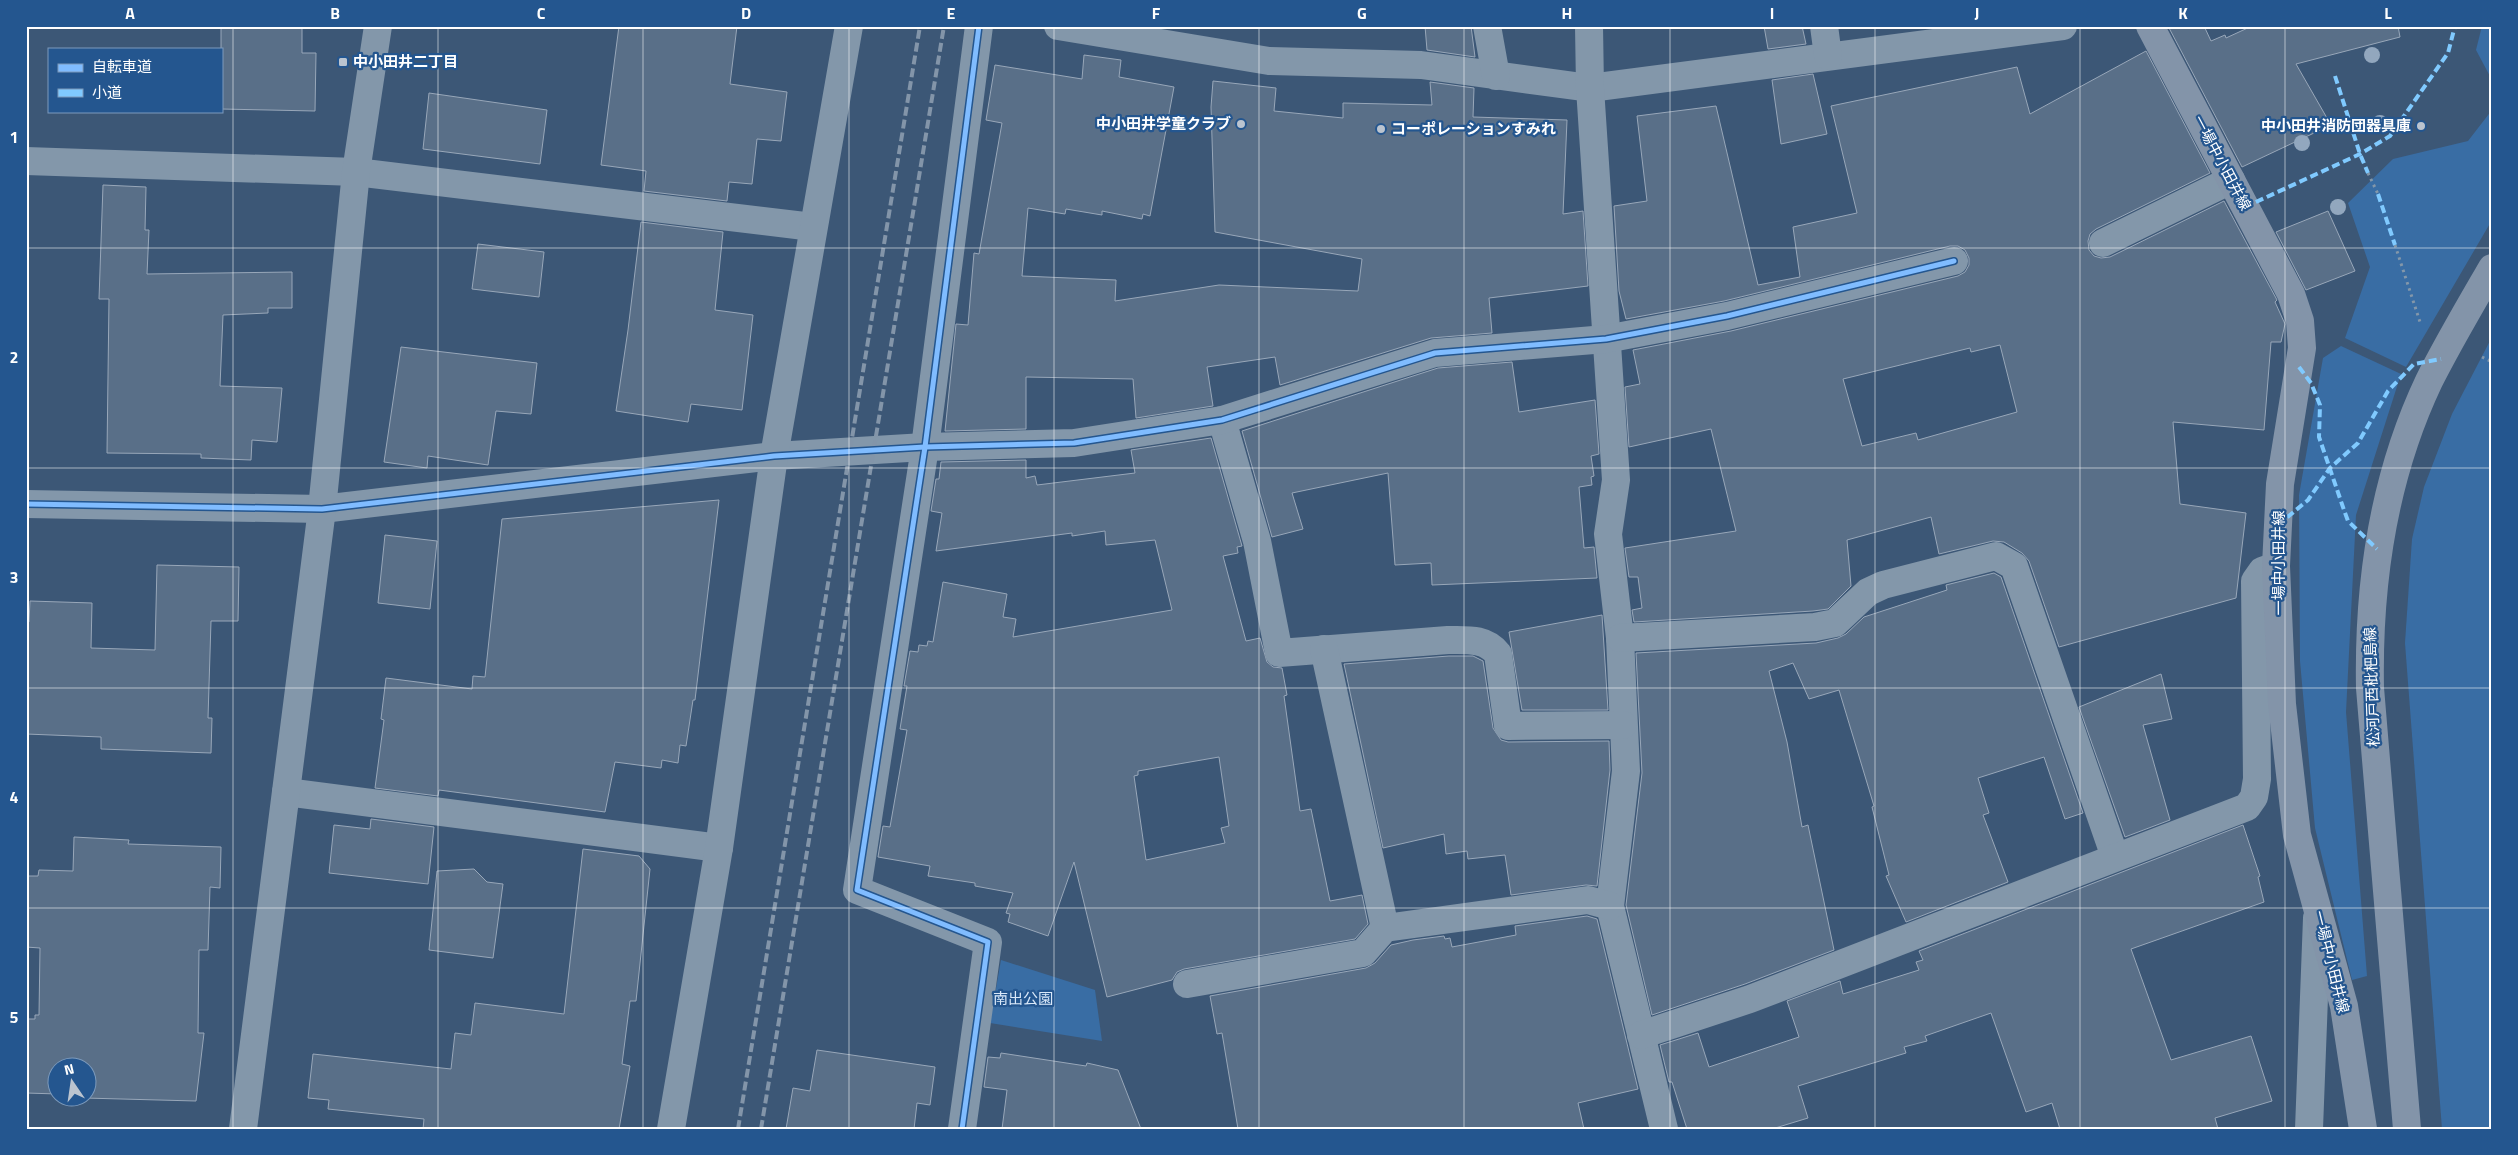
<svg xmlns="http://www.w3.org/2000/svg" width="2518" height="1155" font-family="'Titillium Web','Noto Sans JP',sans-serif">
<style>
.green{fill:#396da4}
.building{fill:#596f88;stroke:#98a7b9;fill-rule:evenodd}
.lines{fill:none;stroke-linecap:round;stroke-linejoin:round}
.path{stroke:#8397aa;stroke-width:3;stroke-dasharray:2.5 4;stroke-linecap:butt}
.minor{stroke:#8397aa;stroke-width:28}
.major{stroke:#8394a9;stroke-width:28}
.rail{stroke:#8395a9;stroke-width:4;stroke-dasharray:9 4;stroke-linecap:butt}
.quiet{stroke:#80caff;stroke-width:4;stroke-dasharray:8 4;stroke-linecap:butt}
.cycleway-casing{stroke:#24568f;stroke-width:8}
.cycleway{stroke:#80bcff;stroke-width:5}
.tree{fill:#92a7be}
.grid{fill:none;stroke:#fff;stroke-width:1;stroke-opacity:0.55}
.poi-dot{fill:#bbc4cf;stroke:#24568f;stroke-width:2}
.labels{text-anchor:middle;stroke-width:4.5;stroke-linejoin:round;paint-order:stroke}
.poi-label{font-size:15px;font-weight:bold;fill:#fff;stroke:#24568f;text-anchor:start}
.street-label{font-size:15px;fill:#fff;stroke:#24568f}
.park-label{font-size:15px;fill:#d9e8f9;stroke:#24568f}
.neatline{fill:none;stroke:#fff;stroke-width:2}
.grid-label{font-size:16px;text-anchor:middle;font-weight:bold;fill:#fff}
</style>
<rect width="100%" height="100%" fill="#3c5776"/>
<g class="green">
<path d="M2482,26H2492V80L2476,50Z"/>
<path d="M2492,110V220L2406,367L2345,338L2370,267L2348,203L2393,159L2468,141Z"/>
<path d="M2492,337V1129H2442L2405,643L2412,539L2424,487L2452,414Z"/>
<path d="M2341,346L2401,374L2356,515L2346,712L2367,976L2352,980L2315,828L2300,661L2299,495L2323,358Z"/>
<path d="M1001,960L1095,990L1102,1041L990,1023Z"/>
</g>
<g class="building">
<path d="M221,26H302V53H316L315,111L221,109Z"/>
<path d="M619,26H737L730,84L787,92L781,141L757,139L752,184L729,182L727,201L644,191L646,171L601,165Z"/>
<path d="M1425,26H1471L1475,57L1427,50Z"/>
<path d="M1764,26H1802L1806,44L1768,49Z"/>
<path d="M2168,26H2204L2211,41L2225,35L2226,38L2252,26H2398L2400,37L2296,64L2331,125L2242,167Z"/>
<path d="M2146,51L2210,173L2096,229L2090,234L2088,241L2089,250L2094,256L2101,258L2110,257L2224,201L2277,300L2275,302L2285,324L2281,342H2271L2264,430L2173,422L2180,504L2246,513L2236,598L2059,647L2029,561L2022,553L2004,542L1993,541L1939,554L1931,517L1847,540L1851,586L1828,609L1813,611L1634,622L1632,610L1642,608L1638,577H1629L1625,548L1736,531L1711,429L1629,447L1625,387L1640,384L1633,350L1731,331L1958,276L1965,272L1969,265V258L1965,250L1958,246H1950L1724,301L1626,319L1619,291L1614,206L1647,201L1637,116L1716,106L1758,285L1800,277L1793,227L1857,213L1831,106L2017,67L2030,114ZM2000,345L2017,412L1918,440L1916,433L1862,446L1843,379L1970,348L1971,352Z"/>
<path d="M1084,55L1121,60L1119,77L1174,87L1150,216L1143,214L1142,219L1102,211V215L1066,209L1065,214L1028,208L1022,276L1116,280L1115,301L1219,285L1358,291L1362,259L1215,232L1211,107L1213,81L1276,88L1274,111L1343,118V103L1432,105L1430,82L1474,88L1473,117L1567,120L1563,214L1583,211L1588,286L1489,298L1492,333L1431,338L1280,385L1275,357L1207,367L1213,406L1136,418L1133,379L1026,377V429L945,431L956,324L968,325L974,253L979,254L1002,123L986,120L995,65L1082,79Z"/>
<path d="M1813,74L1827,134L1781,144L1772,80Z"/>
<path d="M429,93L547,110L540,164L423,149Z"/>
<path d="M103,185L146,187L145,230H149L147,274L292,272V308H268V313L223,315L220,386L282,388L277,442L252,440L251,460L201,458V454L107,453L109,299H99Z"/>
<path d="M2328,211L2355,271L2306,290L2276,232Z"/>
<path d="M641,222L723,232L715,310L753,315L742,410L691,404L688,422L616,411L628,330Z"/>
<path d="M478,244L544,252L539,297L472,289Z"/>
<path d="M401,347L537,363L531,414L496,411L488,465L428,456L427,468L384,462Z"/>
<path d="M1512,362L1519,412L1595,400L1599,454L1591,456L1594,476L1591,477L1592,485L1579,487L1584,548L1594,547L1597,578L1432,585L1431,563L1395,565L1388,473L1292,493L1303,529L1272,537L1242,431L1438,368Z"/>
<path d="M1211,438L1242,546L1237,547L1238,553L1223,556L1246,641L1260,638L1267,662L1273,667L1282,668L1287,695L1284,696L1300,811L1311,809L1330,901L1362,895L1368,924L1355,939L1184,969L1177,972L1172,980L1107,997L1074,862L1048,936L1008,922L1010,914L1006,913L1013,893L975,886V883L928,876L930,866L878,857L883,826L890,827L907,730L900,729L907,686H904L910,651L918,652L919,645L927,646L928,641L933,642L943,582L1007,594L1003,617L1016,619L1013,637L1172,610L1155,540L1106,545L1105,531L1072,536V533L936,551L942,513L931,511L936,479H939L941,462L1026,460V478L1035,476L1037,485L1135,473L1131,450ZM1219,757L1229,826L1221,828L1225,843L1146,860L1134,776L1138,775V771Z"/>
<path d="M719,500L695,700H693L686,746L680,745L678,763L662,760L661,768L615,762L605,812L439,790L438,796L375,788L384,720L381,719L386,678L472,689L473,676L485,677L502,519Z"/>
<path d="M385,535L437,541L430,609L378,603Z"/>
<path d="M157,565L239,567L238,621H211L208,718H212L211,753L101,749V737L26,734V622H29L30,601L92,603L91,648L155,650Z"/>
<path d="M1994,573L2001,577L2083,813L2065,819L2044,757L1978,778L1989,813L1983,815L2008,882L1906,922L1886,876L1889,875L1872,807L1874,806L1839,690L1809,699L1793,663L1769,671L1787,742L1802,827L1808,825L1834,950L1745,984L1652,1015L1626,905L1642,773L1636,653L1816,643L1838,638L1846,634L1864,617L1947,590L1946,585Z"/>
<path d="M1602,615L1608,710H1522L1509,632Z"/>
<path d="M1449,656H1473L1483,661L1493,728L1501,740L1508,742L1609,741L1610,770L1597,886L1586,885L1511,895L1505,855L1468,859L1467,851L1446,854L1444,834L1383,848L1344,664Z"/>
<path d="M2161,674L2172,719L2143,725L2170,820L2125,837L2079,707Z"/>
<path d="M371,819L434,827L428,884L329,873L334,825L370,829Z"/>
<path d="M2243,825L2260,876L2258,877L2264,902L2131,949L2171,1060L2251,1036L2272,1101L2215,1118L2218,1129H2060L2052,1103L2026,1112L1991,1013L1925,1036L1927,1041L1904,1047L1906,1053L1798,1086L1808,1118L1772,1129H1687L1672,1082H1669L1660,1045L1698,1033L1709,1067L1799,1037L1787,1001L1840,981L1843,994L1919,970L1916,962L1923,960L1919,951Z"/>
<path d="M74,837L129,840L128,844L221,847L220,888L210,887L208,950H199L198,1033H204L196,1101L84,1098H88V1068H58V1094L26,1093V1019H35V1015H39L40,948L26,947V876H38L39,870L73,871Z"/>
<path d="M583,849L639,856L650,869L636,1001H630L622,1064L630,1066L619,1129H423L424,1119L328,1109L329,1100L308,1098L313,1054L451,1069L455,1033L471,1035L475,1003L564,1014Z"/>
<path d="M474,869L487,882L503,884L493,958L429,950L437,871Z"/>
<path d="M1587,916L1597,919L1638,1089L1578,1103L1584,1129H1238L1222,1033L1217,1034L1210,996L1366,968L1375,963L1391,945L1413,940L1444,936L1445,939L1450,938L1452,947L1516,935L1515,926Z"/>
<path d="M817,1050L935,1067L930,1105L917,1103L914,1129H786L793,1088L810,1091Z"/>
<path d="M1001,1053L1086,1066L1087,1063L1118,1070L1141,1129H1002L1007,1090L984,1087L988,1057L1000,1058Z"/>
</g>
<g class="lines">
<g class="path">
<path d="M2368,173L2378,194"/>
<path d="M2395,245L2420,322"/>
<path d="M2482,357L2492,362"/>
</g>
<g class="minor">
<path d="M1058,26L1269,61L1421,65L1590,88L2063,26"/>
<path d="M1487,26L1496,76"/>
<path d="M1589,26L1590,88L1616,480L1608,534L1620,638L1626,771L1610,906L1664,1129"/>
<path d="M1824,26L1828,56"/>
<path d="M26,161L356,172L813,227"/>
<path d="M2103,243L2231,180"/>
<path d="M1222,420L1257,541L1279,653L1448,640C1467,640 1486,638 1498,654L1508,726L1623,725"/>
<path d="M26,504L322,509L774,456L925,447L1074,443L1222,420L1435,353L1606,339L1727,316L1954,261"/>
<path d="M1620,638L1815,627L1835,623L1868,592L1883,585L1996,556L2014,566L2115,857"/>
<path d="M1324,649L1385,928"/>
<path d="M286,792L719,848"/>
<path d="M1187,984L1363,953L1385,928L1588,900L1610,906"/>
<path d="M1641,1035L1750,999L2247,807L2254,797L2257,779L2255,581L2262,571L2276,566"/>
<path d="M243,1129L322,509L356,172L378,26"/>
<path d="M671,1129L719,848L774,456L849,26"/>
<path d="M962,1129L988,942L857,890L925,447L979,26"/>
<path d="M2309,1129L2317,918"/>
</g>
<g class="major">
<path d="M2150,26L2291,294L2300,321L2302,348L2280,484L2276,566L2282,704L2297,835L2344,1006L2363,1129"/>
<path d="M2407,1129L2370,688C2368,582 2383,478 2429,381C2448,343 2470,306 2492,268"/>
</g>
<g class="rail">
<path d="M738,1129L920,26"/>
<path d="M761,1129L944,26"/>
</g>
<g class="quiet">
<path d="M2335,76L2360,154L2368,173"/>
<path d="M2378,194L2395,245"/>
<path d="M2245,207L2360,154L2390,136L2448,53L2455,26"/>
<path d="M2299,367L2311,383L2320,405L2319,437L2344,510L2348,521L2377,549"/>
<path d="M2278,525L2308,500L2330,468L2358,443L2388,391L2414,364L2441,359"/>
</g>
<defs>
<g id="cycleway">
<path d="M26,504L322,509L774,456L925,447L1074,443L1222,420L1435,353L1606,339L1727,316L1954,261"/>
<path d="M962,1129L988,942L857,890L925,447L979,26"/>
</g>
</defs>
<use href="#cycleway" class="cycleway-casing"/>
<use href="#cycleway" class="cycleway"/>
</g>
<g class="tree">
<circle cx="2372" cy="55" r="8"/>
<circle cx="2380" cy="123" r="8"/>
<circle cx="2302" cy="143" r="8"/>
<circle cx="2338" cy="207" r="8"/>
</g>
<path class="grid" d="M233,26V1129M438,26V1129M643,26V1129M849,26V1129M1054,26V1129M1259,26V1129M1464,26V1129M1670,26V1129M1875,26V1129M2080,26V1129M2285,26V1129M26,248H2492M26,468H2492M26,688H2492M26,908H2492"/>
<g class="poi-dot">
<rect x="338" y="57" width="10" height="10" rx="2.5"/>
<circle cx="1241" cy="124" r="5"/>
<circle cx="2421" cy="126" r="5"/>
<circle cx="1381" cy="129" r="5"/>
</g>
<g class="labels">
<g class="poi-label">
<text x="353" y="67">中小田井二丁目</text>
<text x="1231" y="129" text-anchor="end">中小田井学童クラブ</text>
<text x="2411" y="131" text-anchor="end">中小田井消防団器具庫</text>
<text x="1391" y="134">コーポレーションすみれ</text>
</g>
<g class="street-label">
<text transform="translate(2222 163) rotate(62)" y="5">一場中小田井線</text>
<text transform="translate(2279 563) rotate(-90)" y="5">一場中小田井線</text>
<text transform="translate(2372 687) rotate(-92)" y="5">松河戸西枇杷島線</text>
<text transform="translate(2331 962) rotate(76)" y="5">一場中小田井線</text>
</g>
<g class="park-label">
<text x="1023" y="1004">南出公園</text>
</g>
</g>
<rect width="2518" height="1155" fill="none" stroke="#24568f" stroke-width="55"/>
<rect x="48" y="48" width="175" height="65" fill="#24568f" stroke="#7c9abc"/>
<rect x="58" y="64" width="25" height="8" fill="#80bcff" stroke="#7c9abc"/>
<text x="92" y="72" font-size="15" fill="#ffffff">自転車道</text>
<rect x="58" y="89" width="25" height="8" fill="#80caff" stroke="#7c9abc"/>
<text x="92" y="98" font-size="15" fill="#ffffff">小道</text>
<g transform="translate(72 1082) rotate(347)"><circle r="24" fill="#24568f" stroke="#7c9abc"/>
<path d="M0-4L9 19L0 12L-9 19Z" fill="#bbc4cf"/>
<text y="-8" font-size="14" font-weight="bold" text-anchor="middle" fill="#ffffff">N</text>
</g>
<rect x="28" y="28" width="2462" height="1100" class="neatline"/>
<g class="grid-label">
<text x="130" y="19">A</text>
<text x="335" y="19">B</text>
<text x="541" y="19">C</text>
<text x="746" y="19">D</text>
<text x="951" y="19">E</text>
<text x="1156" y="19">F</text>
<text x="1362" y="19">G</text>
<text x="1567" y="19">H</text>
<text x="1772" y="19">I</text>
<text x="1977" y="19">J</text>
<text x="2183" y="19">K</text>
<text x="2388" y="19">L</text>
<text x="14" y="143">1</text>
<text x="14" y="363">2</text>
<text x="14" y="583">3</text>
<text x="14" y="803">4</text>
<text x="14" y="1023">5</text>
</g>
</svg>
